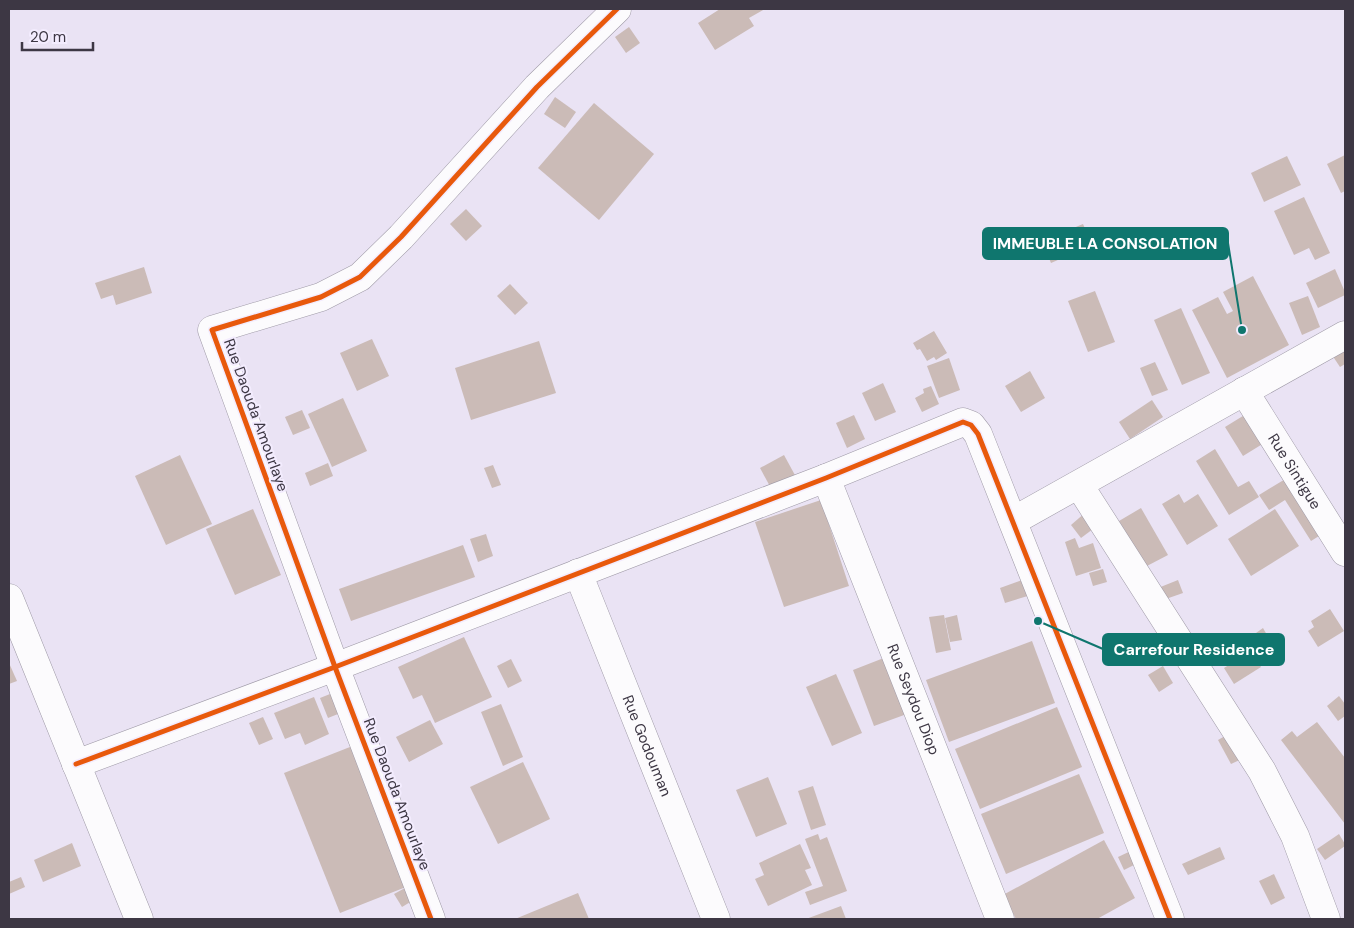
<svg xmlns="http://www.w3.org/2000/svg" width="1354" height="928" font-family="'DM Sans',sans-serif">
<style>
.building{fill:#cbbbb7}
.lines{fill:none;stroke-linecap:round;stroke-linejoin:round}
.minor-casing{stroke:#9f9aa7;stroke-width:29}
.tertiary-casing{stroke:#9f9aa7;stroke-width:29}
.minor{stroke:#fcfbfd;stroke-width:28}
.tertiary{stroke:#fcfbfd;stroke-width:28}
.cycleway-casing{stroke:#f3ecfe;stroke-width:8}
.cycleway{stroke:#e8590c;stroke-width:5}
.labels{text-anchor:middle;stroke-width:4;stroke-linejoin:round;paint-order:stroke}
.street-label{font-size:15px;fill:#3d3744;stroke:#f3ecfe}
.leader{fill:none;stroke:#0f766e;stroke-width:2}
.callout-dot{fill:#0f766e;stroke:#f3ecfe;stroke-width:2}
.callout{fill:#0f766e;stroke:#0f766e;stroke-width:2}
.callout-label{font-size:16px;text-anchor:middle;font-weight:bold;fill:#fff}
</style>
<rect width="100%" height="100%" fill="#eae3f4"/>
<g class="building">
<path d="M720,9H765L749,18L754,26L715,50L698,23Z"/>
<path d="M629,27L640,43L626,53L615,37Z"/>
<path d="M555,97L576,112L565,128L544,114Z"/>
<path d="M594,103L654,154L599,220L538,168Z"/>
<path d="M1345,155V191L1341,193L1327,164Z"/>
<path d="M1287,156L1301,185L1264,202L1251,173Z"/>
<path d="M1304,197L1330,253L1315,260L1309,248L1294,255L1274,211Z"/>
<path d="M466,209L482,226L466,241L450,224Z"/>
<path d="M1083,224L1092,245L1051,263L1042,241Z"/>
<path d="M144,267L152,293L116,305L113,295L101,299L95,283Z"/>
<path d="M1335,269L1345,292V295L1318,308L1306,283Z"/>
<path d="M1253,276L1289,345L1227,378L1192,310L1218,297L1227,314L1233,311L1223,292Z"/>
<path d="M510,284L528,303L515,315L497,296Z"/>
<path d="M1095,291L1115,342L1088,352L1068,301Z"/>
<path d="M1308,296L1320,327L1302,335L1289,303Z"/>
<path d="M1181,308L1210,373L1182,385L1154,320Z"/>
<path d="M934,331L947,353L936,360L934,357L927,361L920,349L917,350L913,343Z"/>
<path d="M372,339L389,376L357,391L340,353Z"/>
<path d="M539,341L556,393L471,420L455,368Z"/>
<path d="M1345,347V364L1340,367L1332,355Z"/>
<path d="M949,358L960,390L939,398L927,366Z"/>
<path d="M1155,362L1168,390L1152,396L1140,368Z"/>
<path d="M1030,371L1045,398L1021,412L1005,386Z"/>
<path d="M883,383L896,412L875,421L862,393Z"/>
<path d="M931,386L939,404L922,412L915,398L924,393L923,389Z"/>
<path d="M343,398L367,451L332,467L308,414Z"/>
<path d="M1152,400L1163,417L1130,439L1119,422Z"/>
<path d="M302,410L310,428L293,435L285,417Z"/>
<path d="M1251,411L1269,440L1243,456L1225,427Z"/>
<path d="M854,415L865,439L847,448L836,423Z"/>
<path d="M1215,449L1238,487L1249,481L1259,497L1229,515L1196,461Z"/>
<path d="M180,455L212,524L166,545L135,476Z"/>
<path d="M784,455L796,477L772,490L760,468Z"/>
<path d="M328,463L333,476L310,486L305,473Z"/>
<path d="M493,465L501,485L492,488L484,468Z"/>
<path d="M1292,475L1327,531L1311,541L1285,500L1269,510L1259,495Z"/>
<path d="M1179,494L1184,503L1198,494L1218,526L1187,545L1162,504Z"/>
<path d="M821,500L849,586L784,607L755,522Z"/>
<path d="M1141,508L1168,555L1145,567L1119,521Z"/>
<path d="M253,509L281,575L235,595L206,529Z"/>
<path d="M1275,509L1299,546L1251,576L1228,539Z"/>
<path d="M1086,512L1097,526L1081,538L1071,525Z"/>
<path d="M486,534L493,556L478,562L470,539Z"/>
<path d="M1075,538L1079,548L1093,543L1101,568L1076,576L1065,542Z"/>
<path d="M463,545L475,577L351,621L339,589Z"/>
<path d="M1103,569L1107,582L1093,586L1089,573Z"/>
<path d="M1025,579L1031,595L1005,603L1000,588Z"/>
<path d="M1178,580L1183,593L1163,600L1158,588Z"/>
<path d="M1330,609L1344,631L1318,647L1308,631L1314,627L1311,621Z"/>
<path d="M944,615L951,650L936,653L929,617Z"/>
<path d="M957,615L962,640L950,642L945,618Z"/>
<path d="M1263,628L1271,642L1257,651L1249,638Z"/>
<path d="M464,637L492,697L435,723L422,695L413,699L398,667Z"/>
<path d="M1032,641L1055,703L949,742L926,680Z"/>
<path d="M1251,651L1261,667L1234,684L1224,668Z"/>
<path d="M894,654L915,711L874,726L853,670Z"/>
<path d="M511,659L522,681L508,688L497,666Z"/>
<path d="M9,663L17,681L9,684Z"/>
<path d="M1163,666L1173,683L1159,692L1148,675Z"/>
<path d="M836,674L862,733L832,746L806,687Z"/>
<path d="M335,692L343,712L328,718L320,698Z"/>
<path d="M1339,696L1345,704V716L1338,721L1327,706Z"/>
<path d="M314,697L329,734L305,745L300,733L285,739L274,713Z"/>
<path d="M501,704L523,757L503,766L481,712Z"/>
<path d="M1057,707L1082,767L980,809L955,749Z"/>
<path d="M263,717L273,739L259,745L249,723Z"/>
<path d="M430,720L443,744L409,762L396,737Z"/>
<path d="M1317,722L1345,758V824L1281,740L1292,731L1297,737Z"/>
<path d="M1232,732L1246,757L1231,764L1218,740Z"/>
<path d="M355,745L411,885L340,913L284,773Z"/>
<path d="M523,762L550,819L498,844L470,787Z"/>
<path d="M1079,774L1104,833L1006,874L981,814Z"/>
<path d="M768,777L787,824L756,837L736,790Z"/>
<path d="M813,786L826,825L811,830L798,791Z"/>
<path d="M818,834L820,840L827,837L847,891L810,905L805,892L823,886L805,839Z"/>
<path d="M1339,834L1345,844V846L1325,860L1317,849Z"/>
<path d="M1104,840L1135,898L1097,919H1016L1003,895Z"/>
<path d="M72,843L81,866L43,882L34,860Z"/>
<path d="M800,844L811,868L805,870L812,885L768,906L755,879L764,875L759,863Z"/>
<path d="M1220,847L1225,859L1188,875L1182,864Z"/>
<path d="M1137,848L1142,861L1124,870L1118,857Z"/>
<path d="M1274,874L1285,898L1271,905L1259,881Z"/>
<path d="M21,877L25,887L9,894V882Z"/>
<path d="M405,888L412,901L402,907L394,894Z"/>
<path d="M578,893L589,919H515Z"/>
<path d="M841,906L846,919H806Z"/>
</g>
<g class="lines">
<defs>
<g id="minor">
<path id="s1" d="M1244,391L1345,552"/>
<path id="s2" d="M826,478L1000,919"/>
<path d="M1079,485L1262,771L1295,836L1326,919"/>
<path d="M1013,521L1345,335"/>
<path id="s3" d="M578,573L716,919"/>
<path d="M76,764L335,667L826,478L963,422L971,425L978,434L1170,919"/>
<path d="M431,919L335,667L212,330L321,297L360,277L401,237L537,87L617,9"/>
</g>
<path id="tertiary" d="M9,598L139,919"/>
</defs>
<use href="#minor" class="minor-casing"/>
<use href="#tertiary" class="tertiary-casing"/>
<use href="#minor" class="minor"/>
<use href="#tertiary" class="tertiary"/>
<defs>
<g id="cycleway">
<path d="M76,764L335,667L826,478L963,422L971,425L978,434L1170,919"/>
<path d="M431,919L335,667L212,330L321,297L360,277L401,237L537,87L617,9"/>
</g>
</defs>
<use href="#cycleway" class="cycleway-casing"/>
<use href="#cycleway" class="cycleway"/>
</g>
<g class="labels">
<g class="street-label">
<text transform="translate(256 415) rotate(70)" y="5">Rue Daouda Amourlaye</text>
<text dy="5" stroke="none"><textPath href="#s1" startOffset="95">Rue Sintigue</textPath></text>
<text dy="5" stroke="none"><textPath href="#s2" startOffset="238">Rue Seydou Diop</textPath></text>
<text dy="5" stroke="none"><textPath href="#s3" startOffset="186">Rue Godouman</textPath></text>
<text transform="translate(397 794) rotate(69)" y="5">Rue Daouda Amourlaye</text>
</g>
</g>
<path class="leader" d="M1242 330L1228 243M1038 621L1103 649"/>
<g class="callout-dot">
<circle cx="1242" cy="330" r="5"/>
<circle cx="1038" cy="621" r="5"/>
</g>
<g class="callout">
<rect x="983" y="228" width="245" height="31" rx="5"/>
<rect x="1103" y="634" width="181" height="31" rx="5"/>
</g>
<g class="callout-label">
<text x="1105" y="249">IMMEUBLE LA CONSOLATION</text>
<text x="1194" y="655">Carrefour Residence</text>
</g>
<rect width="1354" height="928" fill="none" stroke="#3d3744" stroke-width="20"/>
<path d="M22 42v8h71v-8" fill="none" stroke="#3d3744" stroke-width="2.5"/>
<text x="30" y="42" font-size="15" fill="#3d3744" stroke="#f3ecfe" stroke-width="4" paint-order="stroke">20 m</text>
</svg>
